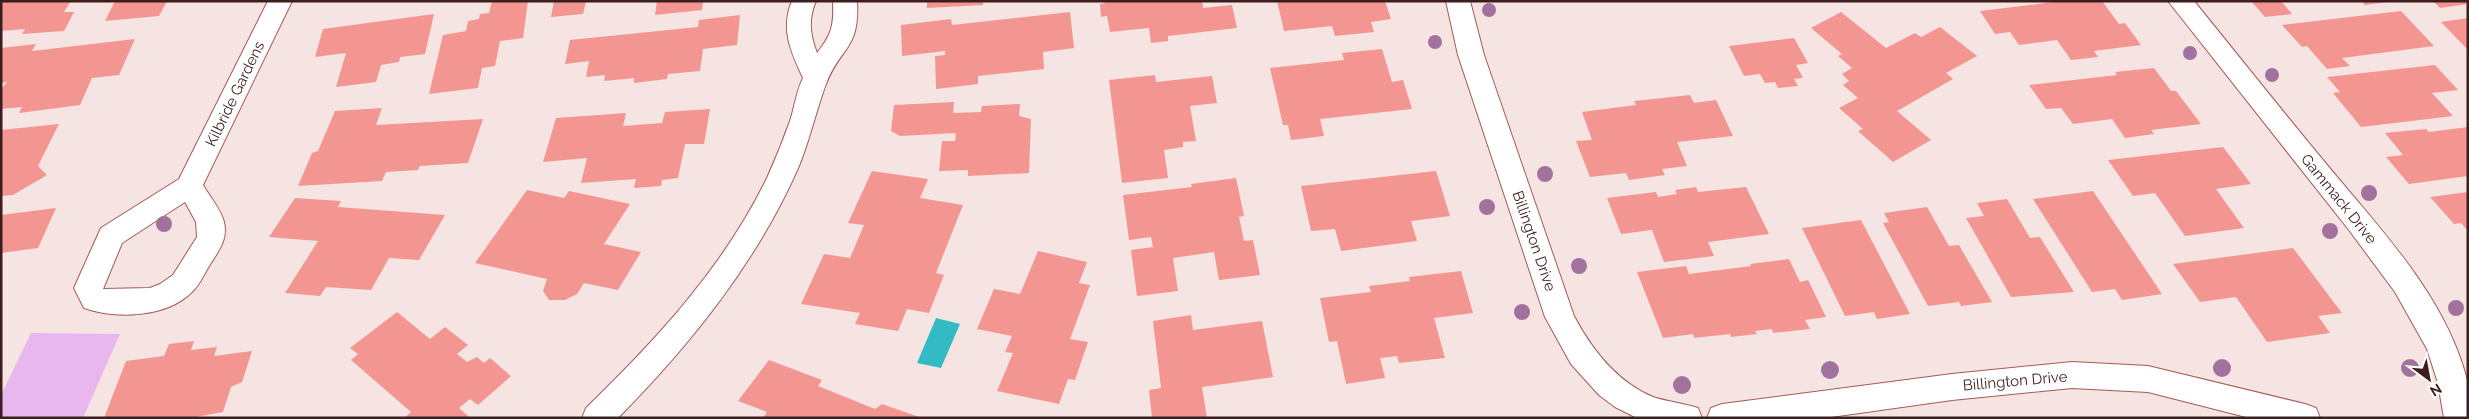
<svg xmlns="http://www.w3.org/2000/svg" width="2469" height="419" font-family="Raleway,sans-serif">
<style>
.green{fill:#e9b7ef}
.water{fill:#32bbc5}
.building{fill:#f39692}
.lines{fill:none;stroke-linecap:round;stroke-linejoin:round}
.minor-casing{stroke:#a55957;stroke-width:2}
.minor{fill:#fff;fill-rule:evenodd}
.tree{fill:#a1729e}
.labels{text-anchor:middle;stroke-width:4;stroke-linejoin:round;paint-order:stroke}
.street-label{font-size:15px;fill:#3d1e1d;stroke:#fff}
</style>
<rect width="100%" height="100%" fill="#f6e4e3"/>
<path class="green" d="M31,333L120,334L83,418H1V395Z"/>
<path class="water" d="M936,318L960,324L941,368L917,363Z"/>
<g class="building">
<path d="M1,1H71L64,12H74L64,31L22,34L25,29L1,31Z"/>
<path d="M115,1H167L159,16L105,21Z"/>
<path d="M492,1H528L523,38L500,41L495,66L482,68L478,88L429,94L443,35L466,31L468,21L479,19L480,14L489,13Z"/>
<path d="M554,1H586L583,14L551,17Z"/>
<path d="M657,1H703L702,10L655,15Z"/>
<path d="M927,1H983V5L927,8Z"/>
<path d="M1105,1H1202L1203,8L1232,5L1237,28L1168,36V41L1151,43L1149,28L1110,32L1107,16L1101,17L1100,4L1105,3Z"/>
<path d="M1277,1H1385L1391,19L1371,22L1374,32L1335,36L1332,26L1284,31Z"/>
<path d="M2062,1H2102L2119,24L2125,23L2141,45L2094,51L2098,57L2071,60L2057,40L2019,45L2010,32L1995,34L1980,11Z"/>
<path d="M2251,1H2281L2292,14L2265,17Z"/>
<path d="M2361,1H2387V2L2365,5Z"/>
<path d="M2433,1H2468V4L2440,8Z"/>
<path d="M2401,11L2434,46L2342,58L2350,66L2327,69L2307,46L2302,47L2282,25Z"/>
<path d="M1070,12L1074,48L1043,52L1044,69L978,76V84L936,89L935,56L945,55V51L902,56L901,25L951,19L952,25Z"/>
<path d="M1841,12L1886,48L1915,33L1921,37L1940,27L1977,56L1946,73L1953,79L1897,111L1931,140L1893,162L1858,131L1863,129L1839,108L1858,98L1843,85L1849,81L1842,74L1852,68L1838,56L1842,54L1811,28Z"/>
<path d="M434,14L425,54L400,57L399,62L381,65L376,82L336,87L346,53L315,57L323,29Z"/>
<path d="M740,15L737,45L703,49L700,71L668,74L667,79L634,83V78L604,81L605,75L586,77L589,61L565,64L570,40L698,27L699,20Z"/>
<path d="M2468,18V50L2441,22Z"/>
<path d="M1794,38L1808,63L1796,65L1803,78L1794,79L1798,86L1778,88L1775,82L1765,83L1760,74L1744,76L1729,46Z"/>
<path d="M135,39L119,75L92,78L80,105L19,113L22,107L1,109V89L7,82L1,83V48L36,44L32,51Z"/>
<path d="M1382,49L1392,82L1403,80L1412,109L1320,119L1324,136L1291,140L1288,125H1283L1270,68L1344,60L1342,53Z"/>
<path d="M2435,65L2458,90L2432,93L2453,116L2361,127L2333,93L2340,92L2327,77Z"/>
<path d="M2154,68L2171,91H2176L2201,124L2151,130L2154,134L2125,138L2112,119L2073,124L2061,108L2046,109L2029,85L2117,75L2115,72Z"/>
<path d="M1155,75L1156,82L1212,76L1217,103L1190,106L1196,141L1183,142V147L1164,150L1168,178L1122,183L1109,80Z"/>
<path d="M1690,95L1694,103L1716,100L1733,136L1677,142L1687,166L1662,169L1665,175L1629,180L1626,173L1590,177L1576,141L1592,140L1582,112L1636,105L1634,101Z"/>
<path d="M954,102L953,113L981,112L982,106L1020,104L1019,116L1031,119L1029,173L968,176V170L939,171L942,141H955L956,133L900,136L891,131L894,105Z"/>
<path d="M382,108L376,125L483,119L468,163L420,166L418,170L386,172L382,181L298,186L312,153L318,151L335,111Z"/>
<path d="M710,109L704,144H685L678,178L662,180L661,186L634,188L636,179L581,183L587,158L543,162L556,118L626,113L623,126L662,123L665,112Z"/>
<path d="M59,124L38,166L47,175L13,195L1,196V130Z"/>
<path d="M2468,127V176L2409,184L2386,157L2403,155L2385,133L2426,129L2429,132Z"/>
<path d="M2223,147L2251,184L2216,189L2244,228L2185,236L2155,193L2133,196L2108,160Z"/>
<path d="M872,171L928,179L920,198L963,205L936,273L944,275L929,313L907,309L898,331L855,324L860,313L801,304L824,254L850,258L864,225L848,223Z"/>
<path d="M1436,171L1450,216L1411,221L1417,241L1341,251L1335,229L1311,231L1301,186Z"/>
<path d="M1236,178L1244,216L1239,217L1244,241L1253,240L1260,275L1219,280L1214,252L1173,258L1178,291L1137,296L1131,250L1153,247L1151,237L1129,240L1123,195L1192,187L1191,184Z"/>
<path d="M1696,187L1698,192L1746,187L1769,234L1708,242L1714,256L1664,262L1652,230L1621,234L1607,198L1656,192L1658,197L1677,194L1675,190Z"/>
<path d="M527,190L564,198L569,191L630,204L604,244L641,252L618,290L584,283L577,294L565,300H549L543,291L547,279L475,263Z"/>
<path d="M2093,191L2162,294L2122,300L2115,289L2092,292L2033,199Z"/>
<path d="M2468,192V231L2461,223L2454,224L2430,197Z"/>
<path d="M295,198L341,201L338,207L445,215L419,260L389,258L371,290L326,287L320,296L285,293L318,241L269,237Z"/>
<path d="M2007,199L2030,238L2040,237L2074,292L2011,297L1966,218L1984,216L1977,203Z"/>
<path d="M1927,207L1949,246L1959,245L1992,302L1961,306L1959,302L1928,306L1883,223L1889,222L1884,213Z"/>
<path d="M56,208L38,248L1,253V215Z"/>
<path d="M1861,220L1910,314L1877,319L1874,312L1845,316L1802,228Z"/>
<path d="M2293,248L2342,313L2318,316L2330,333L2267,342L2236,297L2200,302L2173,264Z"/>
<path d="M1038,251L1087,262L1079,283L1090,285L1070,339L1088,342L1075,380L1068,379L1059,404L997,391L1013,353L1005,352L1012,336L977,329L994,289L1020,294Z"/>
<path d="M1789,259L1800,282L1808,280L1826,317L1805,320L1810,329L1773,333L1772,329L1755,331L1757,334L1731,337L1730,334L1694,338L1693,334L1663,338L1637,272L1686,266L1689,274L1751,266L1750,264Z"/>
<path d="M1461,271L1473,313L1434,318L1445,358L1399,363L1397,356L1380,358L1385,378L1346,384L1337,341L1329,342L1320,298L1371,292L1369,286L1410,281L1409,277Z"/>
<path d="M397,312L430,339L445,327L468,345L457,354L467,362L477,357L484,363L490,358L511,376L478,405L470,399L459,408L468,416L467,418H404L411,412L351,360L358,354L350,348Z"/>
<path d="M1191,315L1193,330L1262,321L1273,377L1202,387L1207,418H1152L1149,390L1161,388L1153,321Z"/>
<path d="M194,341L191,350L217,347L214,356L252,351L242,382L231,387L223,412L191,418H104L126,361L164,356L169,344Z"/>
<path d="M769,360L822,380L818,386L875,409L882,404L922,418H763L767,412L738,401Z"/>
</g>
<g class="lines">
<defs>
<g id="minor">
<path d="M268,1H292L203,185C209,196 221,209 224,222C228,239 219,250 211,263C205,272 200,285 192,292C166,318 116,319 84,308L74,288L101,228L179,179ZM185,202L196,222L197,237L173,275L160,284L150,288L103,289L122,243Z"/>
<path d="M792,1H816C808,19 810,35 817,53C832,34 834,26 833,1H857C860,50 840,47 826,84C816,111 810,139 799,166C757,262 691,344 618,418H582L586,408C656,340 724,267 767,178C776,158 784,138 791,118C795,104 797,90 803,78C791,52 780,29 792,1Z"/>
<path d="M1446,1H1470L1484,55L1574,316C1592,350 1617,382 1653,397C1668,402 1683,403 1698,408L1702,418H1637L1615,407L1599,395L1571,364L1545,317L1458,55Z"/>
<path d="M2168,1H2194C2237,54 2279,107 2323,160C2377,226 2445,294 2467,380C2469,391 2468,406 2468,418H2444L2438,383L2427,349L2395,292L2349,230Z"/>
<path d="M2072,362L2148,366L2305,404L2316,408L2320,418H2250L2148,392L2072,388L1952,400L1824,418H1707L1711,408L1722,404L1952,374Z"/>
</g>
</defs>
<use href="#minor" class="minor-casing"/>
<use href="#minor" class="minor"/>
</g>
<g class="tree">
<circle cx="1489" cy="10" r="7"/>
<circle cx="1435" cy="42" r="7"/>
<circle cx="2190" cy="53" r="7"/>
<circle cx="2272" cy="75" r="7"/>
<circle cx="1545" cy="174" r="8"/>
<circle cx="2369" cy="193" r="8"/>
<circle cx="1487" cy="207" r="8"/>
<circle cx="164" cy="224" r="8"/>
<circle cx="2330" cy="231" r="8"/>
<circle cx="1579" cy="266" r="8"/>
<circle cx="2456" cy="308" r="8"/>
<circle cx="1522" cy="312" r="8"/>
<circle cx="2222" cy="368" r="9"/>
<circle cx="2410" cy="368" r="9"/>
<circle cx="1830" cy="370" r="9"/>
<circle cx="1682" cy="385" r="9"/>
</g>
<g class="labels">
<g class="street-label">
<text transform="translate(235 94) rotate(-64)" y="5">Kilbride Gardens</text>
<text transform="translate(2339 199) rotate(51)" y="5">Gammack Drive</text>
<text transform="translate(1534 241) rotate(71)" y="5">Billington Drive</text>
<text transform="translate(2015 381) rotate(-5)" y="5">Billington Drive</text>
</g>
</g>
<rect width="2469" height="419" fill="none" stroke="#3d1e1d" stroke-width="5"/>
<g transform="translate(2429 379) rotate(148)" stroke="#ffffff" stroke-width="4" paint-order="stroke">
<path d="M0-4L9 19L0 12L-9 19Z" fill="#3d1e1d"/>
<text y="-8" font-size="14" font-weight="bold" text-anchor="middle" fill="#3d1e1d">N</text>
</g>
</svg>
